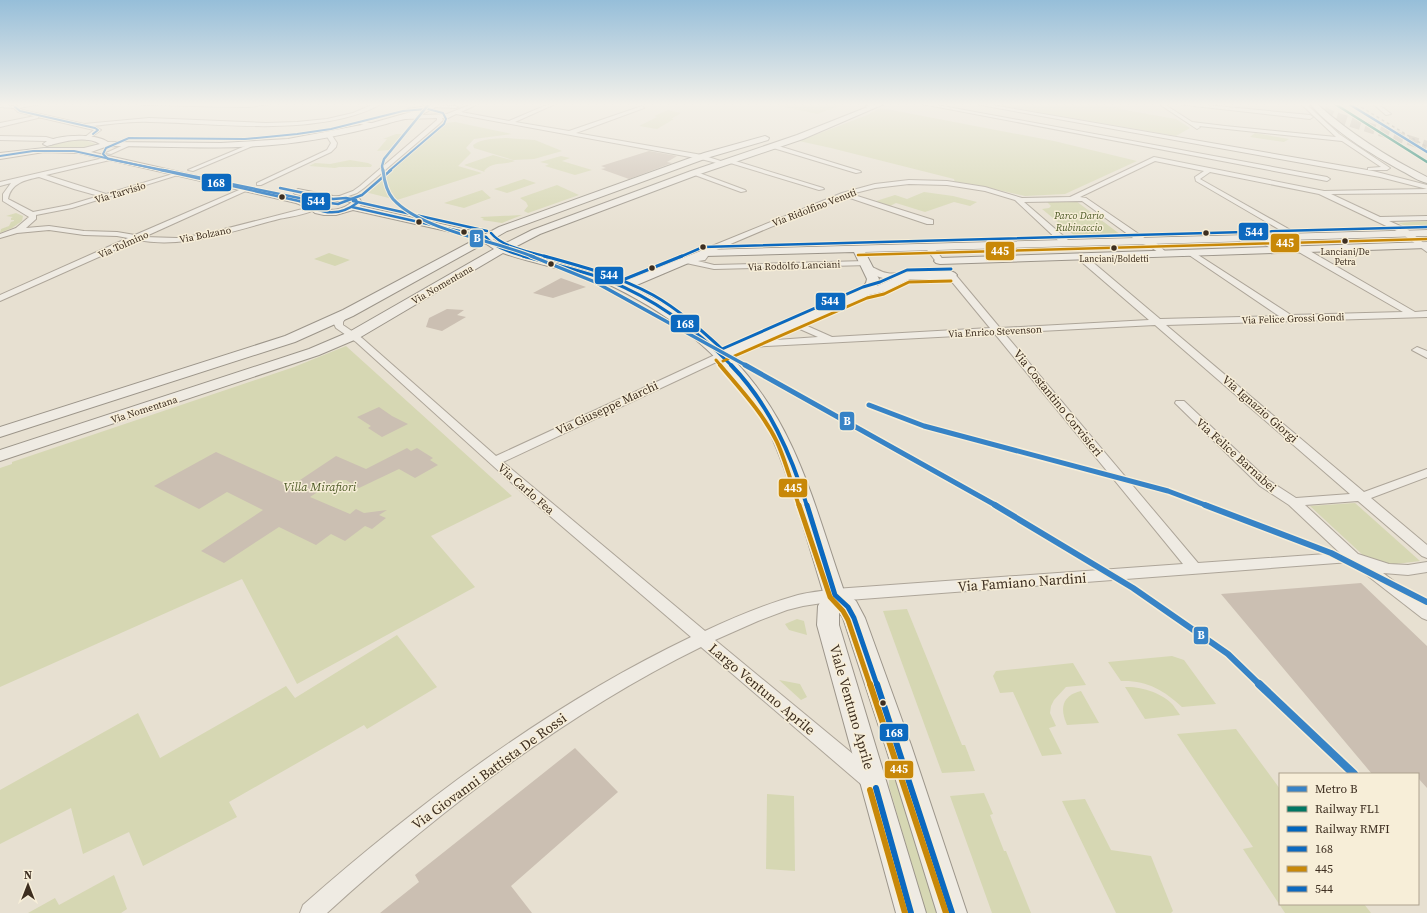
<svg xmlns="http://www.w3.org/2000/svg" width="1427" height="913" font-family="'Source Serif 4',serif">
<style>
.green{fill:#d6d7b3}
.building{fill:#cbbfb2}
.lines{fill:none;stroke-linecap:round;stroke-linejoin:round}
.highway-tunnel{stroke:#c5bcae;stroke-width:10;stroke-dasharray:10 5;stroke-linecap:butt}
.street-casing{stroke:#ada599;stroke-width:2}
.secondary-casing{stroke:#9c958a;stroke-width:2}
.street{fill:#efebe3;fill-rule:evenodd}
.secondary{fill:#efebe3;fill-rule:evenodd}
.rail{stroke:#afaaa2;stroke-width:1.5;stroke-dasharray:3 3;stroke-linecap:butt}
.bus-1-far5-casing{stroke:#f7eed8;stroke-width:3.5}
.bus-1-far4-casing{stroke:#f7eed8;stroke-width:4.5}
.bus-1-far3-casing{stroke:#f7eed8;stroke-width:5}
.bus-1-far2-casing{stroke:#f7eed8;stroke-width:7}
.bus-1-far1-casing{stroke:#f7eed8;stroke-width:8}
.bus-1-casing{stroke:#f7eed8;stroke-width:10}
.bus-2-far4-casing{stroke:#f7eed8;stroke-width:4.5}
.bus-2-far3-casing{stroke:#f7eed8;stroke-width:5}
.bus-2-far2-casing{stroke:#f7eed8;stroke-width:7}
.bus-2-far1-casing{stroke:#f7eed8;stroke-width:8}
.bus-2-casing{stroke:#f7eed8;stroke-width:10}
.bus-3-far2-casing{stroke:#f7eed8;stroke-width:3.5}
.bus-3-far1-casing{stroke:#f7eed8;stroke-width:4.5}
.bus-3-casing{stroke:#f7eed8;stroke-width:5}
.bus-1-far5{stroke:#0c69bf;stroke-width:2}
.bus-1-far4{stroke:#0c69bf;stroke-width:2.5}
.bus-1-far3{stroke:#0c69bf;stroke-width:3}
.bus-1-far2{stroke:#0c69bf;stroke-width:4}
.bus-1-far1{stroke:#0c69bf;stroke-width:5}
.bus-1{stroke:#0c69bf;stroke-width:6}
.bus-2-far4{stroke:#c88808;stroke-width:2.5}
.bus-2-far3{stroke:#c88808;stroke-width:3}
.bus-2-far2{stroke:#c88808;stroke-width:4}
.bus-2-far1{stroke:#c88808;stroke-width:5}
.bus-2{stroke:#c88808;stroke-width:6}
.bus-3-far2{stroke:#0c69bf;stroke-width:2}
.bus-3-far1{stroke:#0c69bf;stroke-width:2.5}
.bus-3{stroke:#0c69bf;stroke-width:3}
.rail-1-casing{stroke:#f7eed8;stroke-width:4}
.rail-2-casing{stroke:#f7eed8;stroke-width:4}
.rail-1{stroke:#007663;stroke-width:2.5}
.rail-2{stroke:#0065bd;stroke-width:2.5}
.metro-1-far5-casing{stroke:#f7eed8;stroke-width:4}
.metro-1-far4-casing{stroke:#f7eed8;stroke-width:5}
.metro-1-far3-casing{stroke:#f7eed8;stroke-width:5.5}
.metro-1-far2-casing{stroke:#f7eed8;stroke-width:8}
.metro-1-far1-casing{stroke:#f7eed8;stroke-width:9}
.metro-1-casing{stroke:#f7eed8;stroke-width:11}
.metro-1-far5{stroke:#3783c6;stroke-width:2.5}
.metro-1-far4{stroke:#3783c6;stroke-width:3}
.metro-1-far3{stroke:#3783c6;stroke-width:3.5}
.metro-1-far2{stroke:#3783c6;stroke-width:5}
.metro-1-far1{stroke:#3783c6;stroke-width:6}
.metro-1{stroke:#3783c6;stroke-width:8}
.bus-dot{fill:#3d2e20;stroke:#f7eed8;stroke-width:1.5}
.labels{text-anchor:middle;stroke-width:3;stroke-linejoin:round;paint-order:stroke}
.far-bus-label{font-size:9px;fill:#3d2e20;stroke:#f7eed8}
.far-street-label{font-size:10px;fill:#3d2e20;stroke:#f7eed8}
.far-park-label{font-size:10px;font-style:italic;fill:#4d5a26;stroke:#f7eed8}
.street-label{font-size:12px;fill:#3d2e20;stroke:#f7eed8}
.park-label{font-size:12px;font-style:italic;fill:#4d5a26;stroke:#f7eed8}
.near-street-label{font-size:14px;fill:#3d2e20;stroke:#f7eed8}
.line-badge{stroke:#f7eed8;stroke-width:1.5}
.badge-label{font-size:11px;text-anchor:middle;font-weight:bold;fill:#fff}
</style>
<rect width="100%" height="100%" fill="#e7e0d1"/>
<g class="green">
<path d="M771,104H845L817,114Z"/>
<path d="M991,104H1099L1121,108L1119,109L1176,119L1190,128L1176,136Z"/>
<path d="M881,108L1054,141L1137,161L1065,194L1025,196L977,185L955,183L954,179L831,148L799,141L870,114V113Z"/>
<path d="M668,110L681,113L671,119H674L657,129L639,126L657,117L654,116Z"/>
<path d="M455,122L512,134L474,139L466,148L471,153L458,166L482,173L397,200L365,192L445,123Z"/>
<path d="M1255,133L1289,139L1284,142L1250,137Z"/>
<path d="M396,134H402L389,150L377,151L387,139H383Z"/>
<path d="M506,138L535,140L562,151L534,159L513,160L474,148L473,145C483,138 495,139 506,138Z"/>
<path d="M70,140H84L99,145L86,149L50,147L52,144Z"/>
<path d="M493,155L515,161C505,165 491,161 484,171L485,172L464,165Z"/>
<path d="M561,156L570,158L562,161L592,170L575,175L545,166L549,164L540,162Z"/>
<path d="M350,160L368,163L372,165L371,167H339L335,168L309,166L315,163L330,164Z"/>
<path d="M524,179L536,183L507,193L494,189Z"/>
<path d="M557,185L579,195L528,213L524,211L528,206L526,202L520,198Z"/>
<path d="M482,190L491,198L464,208L444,203Z"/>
<path d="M924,192L953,196L977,202L970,206L954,202L925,212L896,203L888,207L873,202L895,195L907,199Z"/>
<path d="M1076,201L1121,235L1075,236L1042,209L1049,208L1051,206L1047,202Z"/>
<path d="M16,213L23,216L22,221L12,228L0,233L1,229L9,226L11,222L14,221V220H11V218L13,217L6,216Z"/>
<path d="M522,215L502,223L482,220L484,219L480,217Z"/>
<path d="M1427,221V228H1412L1398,223Z"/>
<path d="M329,253L350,260L335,266L314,259Z"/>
<path d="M346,346L512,496L431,536L475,587L297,684L242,579L0,687V468L12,464V462L294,367Z"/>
<path d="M1355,503L1420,561L1388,565L1365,557L1310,506Z"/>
<path d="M907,609L962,745H965L975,771L942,773L883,611Z"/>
<path d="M797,619L804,621L807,635L789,630L785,624Z"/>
<path d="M397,635L437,687L367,729L364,725L229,802L237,817L143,866L129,832L83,854L71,808L0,844V790L138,713L160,758L286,686L295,698Z"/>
<path d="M1172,656L1184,660L1216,704L1182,707C1164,690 1146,680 1121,681L1108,662Z"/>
<path d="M1073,663L1086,685L1066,687L1054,700L1051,706L1050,713L1056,726L1049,728L1062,754L1042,756L1013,692L1000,693L993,676L996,671Z"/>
<path d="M779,680L800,684L807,697L801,700Z"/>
<path d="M1125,687C1140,686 1163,693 1173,705C1175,708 1178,712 1180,715L1145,719Z"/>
<path d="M1081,691L1099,723L1067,725C1060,709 1061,696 1081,691Z"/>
<path d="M1236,729L1280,789V904H1364L1371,913H1285L1243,849L1253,847L1177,734Z"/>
<path d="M893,779L897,781L937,913H926L889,786V780Z"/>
<path d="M984,793L993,814L990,815L1004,851H1006L1031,913H992L950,796Z"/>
<path d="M767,794L794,796L795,871L766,869Z"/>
<path d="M1085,799L1111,850L1151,856L1173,911L1171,913H1116L1062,801Z"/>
<path d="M114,875L127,909L121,913H28L55,898L59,905Z"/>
</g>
<g class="building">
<path d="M649,151L677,156L667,162L672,163L629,179L601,169L606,168L601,166Z"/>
<path d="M561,278L586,287L553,298L533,293Z"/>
<path d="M447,309L464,310L457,315L466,317L442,331L426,327L429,318Z"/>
<path d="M379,407L392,416L408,424L382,437L368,428L371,426L357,417Z"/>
<path d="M407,448L411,451L417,448L433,458L430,460L438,465L415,478L399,469L359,488L346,480H336L310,497L350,514L356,509L364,513L387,510L379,515L386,518L372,529L365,526L345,541L331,534L316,545L279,527L224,563L201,551L263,510L227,492L199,509L154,486L216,452L291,486L336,456L366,469Z"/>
<path d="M1361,583L1427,646V788L1418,778V774H1372L1221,594Z"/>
<path d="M575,748L618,792L511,886L532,913H380L419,882L415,875Z"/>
</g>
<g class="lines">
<path class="highway-tunnel" d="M1310,104L1332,116L1427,146"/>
<defs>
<g id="street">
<path d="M26,104H40L19,108L22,110L84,124L149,118L266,123L297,122L327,119L353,113L374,104H380C370,111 356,115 344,118C280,133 215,123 150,122C131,121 112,124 93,126L101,130L87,140L84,138L85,137L94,130L38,117V118L0,127V123L35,116L18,112L14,108L0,107V105L15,106Z"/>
<path d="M140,104H270L248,107L142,105Z"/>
<path d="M472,104H478L461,112L509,121L549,104H555L515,122L569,131L642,106L644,108L576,133L702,155L727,163L724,165L701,159L456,114L448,118H442L443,120L439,124L364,188L357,193L337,200L334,198L353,191L360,186L437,120V118L404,119L402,118V116L447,114Z"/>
<path d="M882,104L880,106L867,107L865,106Z"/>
<path d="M922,104H932L1327,177L1330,179L1327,181Z"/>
<path d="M975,104H986L1373,171L1427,185V189L1380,177Z"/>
<path d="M1159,104H1164L1192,122L1225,126L1336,137L1301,104H1306L1339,134L1390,168L1387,170H1368V168L1381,167L1342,141L1199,126L1200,127L1197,129Z"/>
<path d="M1177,104H1195L1310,115L1313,117L1310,119Z"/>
<path d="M1373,104H1378L1391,114L1386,115Z"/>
<path d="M433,105L456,106L458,107L456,108L433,107L410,110L408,109Z"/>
<path d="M362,121L374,124L375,125L372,127L360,124L359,123Z"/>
<path d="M327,134H331L337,143L336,147L331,152L261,185H257V183L327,150L331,143L326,135Z"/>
<path d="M0,136L46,137L53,139L54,143L51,145L46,141L0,140Z"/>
<path d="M128,143L133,144L111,154L106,153Z"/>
<path d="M250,144L255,145L193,171L188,170Z"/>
<path d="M772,144L860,171L861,172L856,173L770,147L769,146Z"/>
<path d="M108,157L111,159L110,160L46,175L106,194L176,173L181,174L72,208L36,215V219L26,228L49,226L84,231L117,232L135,235L246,187L248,188V190L144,237L177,238L205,234L314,206L317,208C310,214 289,217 279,219C233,231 185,249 137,240L0,301V295L128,238L117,236L84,235L49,230L17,233L0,238V234L16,228L29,217L3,201V194L11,183L0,186V182ZM39,177L74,189L99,196L69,205L33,212L8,199C11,183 25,180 39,177Z"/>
<path d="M1154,157L1324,191L1427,189V193L1331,194L1380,217L1427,216V220L1389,221L1407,229L1427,246V252L1401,233L1319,194L1210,172L1200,179L1301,236L1300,238H1294L1196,181L1195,177L1204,171L1155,161L1080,197L1086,198L1146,239L1155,242L1168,254L1164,256L1149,246L1140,243L1082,201L1024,202L1068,240V244H1062L1015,200L985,191L947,185L909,184L875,188L851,194L933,220V224H927L844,196L707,254L708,256L705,260L698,261L714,265L866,261L870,263L869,265L714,269L686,263L682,260L686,258L700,256V251L712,246L842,193L875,184L909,180L947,181L985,187L1022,198L1070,197Z"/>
<path d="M729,159L823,188L824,189L819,190L727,162V160Z"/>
<path d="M694,171L745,190L746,191L741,192L692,174L691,173Z"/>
<path d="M1256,235H1262L1282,249L1278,251H1275L1256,239Z"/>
<path d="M926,245H932L944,261L943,263H937L925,247Z"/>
<path d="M1297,247H1303L1415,312L1427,311V317L1166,325L1364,492L1427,469V477L1371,498L1427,545V558L1422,556L1358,501L1305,505L1358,554L1389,564L1408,565L1427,562V572L1408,575L1383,573L1427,606V620L1422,618L1350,562L835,601L803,606L787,610L758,621L715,640L876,773L878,779L876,785L869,788L862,785L701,647C566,713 438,812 327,913H300L303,905C420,802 549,705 691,637L522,492L356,342L336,328L333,322L339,314L342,313L347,316L343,322V325L362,338L496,456L717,354H725L726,356L725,358L503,462L705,631C735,617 766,604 798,595C810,592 823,591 835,589L1183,564L995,334L749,347L744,344L746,342L818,337L793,326L791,324L793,322L796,321L832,337L990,328L948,277L947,275L951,273H954L1000,328L1149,320L1077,258V254H1083L1160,319L1279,316L1189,255L1188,253L1192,251L1291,315L1403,312L1297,251ZM1155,325L1350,494L1296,498L1268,480L1184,401H1176L1175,403L1260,486L1289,505L1340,553L1198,563L1004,333Z"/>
<path d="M865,266C873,265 879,272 887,273C894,275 906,271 912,276L911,278C896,281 875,280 864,268Z"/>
<path d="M1417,347L1427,351V358L1412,350Z"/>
</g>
<g id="secondary">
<path d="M431,104H439C426,116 402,119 386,124C348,134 310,142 272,145C217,150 162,146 108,146L91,152L313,202L319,199L295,194L293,192L298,189L333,196L356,197L359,198L362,203L360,206L486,234L499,227L704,153L765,136L769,138L768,140L710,157L507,231L493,239L502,245L532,230L691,171L797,135L875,104H884L803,139L697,175L540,234L511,249L623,282L703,250L1427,230V236L865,252L879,279L877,286L908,272L951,271L955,273L957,275L955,277L951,279H910L886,291L869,295L731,357C797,424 814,506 844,591L856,601L865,618L911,745L967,913H937L885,745L843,618L839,612V625L926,913H896L817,625L818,606L824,595C813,559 803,524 791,488C783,464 774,438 761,416C727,358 674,317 616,288C582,271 539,266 503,253L359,338L319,355L0,461V450L309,349L349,332L494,249L485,243L353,316L295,342L0,437V427L285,336L343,310L478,238L353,210L336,215H324L315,213L309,208L296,203L79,153L44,152L0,159V153L44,148H84L100,144C85,135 63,142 47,146L43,144C55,134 95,133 108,142L221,143L288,139L372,123L411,112ZM337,201L352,202C343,210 330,212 319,207L326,203ZM854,252L867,279L866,283L861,289L723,350C697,324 665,303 632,287L705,256Z"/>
<path d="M1310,104H1317C1351,134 1387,157 1427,177V183C1418,181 1410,175 1402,171C1371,154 1333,131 1310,104Z"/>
<path d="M1427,242V248L940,264L936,263L934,261L936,259L940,258Z"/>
</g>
</defs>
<use href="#street" class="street-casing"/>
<use href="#secondary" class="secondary-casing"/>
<use href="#street" class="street"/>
<use href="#secondary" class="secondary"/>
<path class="rail" d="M1356,104L1427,147"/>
<defs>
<g id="bus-1-far5">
<path d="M15,107L20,111L95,128L98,130L93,134"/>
<path d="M0,156L33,151H74L165,171"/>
</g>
<g id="bus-1-far4">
<path d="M161,170L299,201L314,206"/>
<path d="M280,188L333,199L346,198L356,200L357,203C344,213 329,215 314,208V206"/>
<path d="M352,207L486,237"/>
<path d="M486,237C496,249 511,252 526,257"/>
</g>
<path id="bus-1-far3" d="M523,256C551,264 580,270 607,280C655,299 696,329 732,366"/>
<path id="bus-1-far2" d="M731,365C769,404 791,454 807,506"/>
<path id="bus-1-far1" d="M807,505L835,595L848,607L854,618L877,685"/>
<g id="bus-1">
<path d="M877,684L952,913"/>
<path d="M876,788L911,913"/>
</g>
<path id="bus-2-far4" d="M858,255L1427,239"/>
<g id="bus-2-far3">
<path d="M716,360L721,366"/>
<path d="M723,361L867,298L884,294L909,282L951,281"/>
</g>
<path id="bus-2-far2" d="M720,365C740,389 763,413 777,442C786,462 792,485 799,506"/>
<path id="bus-2-far1" d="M799,505L830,597L843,611L848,620L870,685"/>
<g id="bus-2">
<path d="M870,684L946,913"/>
<path d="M870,790L905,913"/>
</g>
<g id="bus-3-far2">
<path d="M168,171L108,159L103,154L106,148L129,138L245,139L297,134L331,129L403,111L426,109"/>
<path d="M389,171L444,124L446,119L443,113L428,109"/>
</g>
<g id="bus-3-far1">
<path d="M163,170L314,201L338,204L362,195L391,170"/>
<path d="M353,201L487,231"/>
<path d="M491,233C503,248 529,251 547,257"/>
<path d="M680,257L703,247L1427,227"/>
</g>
<g id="bus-3">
<path d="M544,256C581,266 618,276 653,295C678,309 700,329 722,349L863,287L880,282L907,270L951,269"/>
<path d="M620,281L682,256"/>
</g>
</defs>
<use href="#bus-1-far5" class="bus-1-far5-casing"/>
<use href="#bus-1-far4" class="bus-1-far4-casing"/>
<use href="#bus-1-far3" class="bus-1-far3-casing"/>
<use href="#bus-1-far2" class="bus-1-far2-casing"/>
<use href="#bus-1-far1" class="bus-1-far1-casing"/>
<use href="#bus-1" class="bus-1-casing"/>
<use href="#bus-2-far4" class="bus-2-far4-casing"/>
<use href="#bus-2-far3" class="bus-2-far3-casing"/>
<use href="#bus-2-far2" class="bus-2-far2-casing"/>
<use href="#bus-2-far1" class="bus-2-far1-casing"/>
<use href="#bus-2" class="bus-2-casing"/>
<use href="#bus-3-far2" class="bus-3-far2-casing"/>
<use href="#bus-3-far1" class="bus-3-far1-casing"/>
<use href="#bus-3" class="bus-3-casing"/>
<use href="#bus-1-far5" class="bus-1-far5"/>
<use href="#bus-1-far4" class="bus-1-far4"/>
<use href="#bus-1-far3" class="bus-1-far3"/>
<use href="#bus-1-far2" class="bus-1-far2"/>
<use href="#bus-1-far1" class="bus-1-far1"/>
<use href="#bus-1" class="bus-1"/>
<use href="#bus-2-far4" class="bus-2-far4"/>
<use href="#bus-2-far3" class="bus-2-far3"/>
<use href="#bus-2-far2" class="bus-2-far2"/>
<use href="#bus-2-far1" class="bus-2-far1"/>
<use href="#bus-2" class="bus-2"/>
<use href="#bus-3-far2" class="bus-3-far2"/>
<use href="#bus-3-far1" class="bus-3-far1"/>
<use href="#bus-3" class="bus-3"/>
<defs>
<path id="rail-1" d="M1335,104L1427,162"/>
<path id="rail-2" d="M1349,104L1427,152"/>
</defs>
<use href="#rail-1" class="rail-1-casing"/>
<use href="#rail-2" class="rail-2-casing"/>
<use href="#rail-1" class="rail-1"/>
<use href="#rail-2" class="rail-2"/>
<defs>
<path id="metro-1-far5" d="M383,171L382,166L384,159L429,104"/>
<path id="metro-1-far4" d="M383,170C384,179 387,192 393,199C422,231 494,240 534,257"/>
<path id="metro-1-far3" d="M531,256L595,282L747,366"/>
<g id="metro-1-far2">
<path d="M745,365L997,506"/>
<path d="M869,405L924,426L1168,491L1208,506"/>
</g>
<g id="metro-1-far1">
<path d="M995,505L1133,588L1228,654L1260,685"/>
<path d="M1205,505L1331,553L1427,602"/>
</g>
<path id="metro-1" d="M1259,684L1354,774"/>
</defs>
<use href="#metro-1-far5" class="metro-1-far5-casing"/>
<use href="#metro-1-far4" class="metro-1-far4-casing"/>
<use href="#metro-1-far3" class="metro-1-far3-casing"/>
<use href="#metro-1-far2" class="metro-1-far2-casing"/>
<use href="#metro-1-far1" class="metro-1-far1-casing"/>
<use href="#metro-1" class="metro-1-casing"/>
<use href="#metro-1-far5" class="metro-1-far5"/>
<use href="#metro-1-far4" class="metro-1-far4"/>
<use href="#metro-1-far3" class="metro-1-far3"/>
<use href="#metro-1-far2" class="metro-1-far2"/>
<use href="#metro-1-far1" class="metro-1-far1"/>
<use href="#metro-1" class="metro-1"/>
</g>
<linearGradient id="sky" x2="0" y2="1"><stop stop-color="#96bed9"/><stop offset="0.45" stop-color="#f4f1ea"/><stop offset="1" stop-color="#f4f1ea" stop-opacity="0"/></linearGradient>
<rect width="1427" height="232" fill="url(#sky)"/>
<g class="bus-dot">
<circle cx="282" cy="197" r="3.5"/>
<circle cx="419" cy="222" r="3.5"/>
<circle cx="464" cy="232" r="3.5"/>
<circle cx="1206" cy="233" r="3.5"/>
<circle cx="1345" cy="241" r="3.5"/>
<circle cx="703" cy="247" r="3.5"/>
<circle cx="1114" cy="248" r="3.5"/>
<circle cx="551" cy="264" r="3.5"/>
<circle cx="652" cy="268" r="3.5"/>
<circle cx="883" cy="703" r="3.5"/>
</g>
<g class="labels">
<g class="far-bus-label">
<text x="1345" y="255">Lanciani/De<tspan x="1345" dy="10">Petra</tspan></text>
<text x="1114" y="262">Lanciani/Boldetti</text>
</g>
<g class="far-street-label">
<text transform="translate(120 192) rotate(-17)" y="4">Via Tarvisio</text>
<text transform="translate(814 207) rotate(-21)" y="4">Via Ridolfino Venuti</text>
<text transform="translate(205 234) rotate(-11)" y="4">Via Bolzano</text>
<text transform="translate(123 244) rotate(-24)" y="4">Via Tolmino</text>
<text transform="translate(794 265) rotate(-2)" y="4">Via Rodolfo Lanciani</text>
<text transform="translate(442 284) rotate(-30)" y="4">Via Nomentana</text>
<text transform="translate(1293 318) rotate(-2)" y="4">Via Felice Grossi Gondi</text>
<text transform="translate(995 331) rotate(-3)" y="4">Via Enrico Stevenson</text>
<text transform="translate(144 409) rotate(-18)" y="4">Via Nomentana</text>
</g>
<g class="far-park-label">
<text x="1079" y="219">Parco Dario<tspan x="1079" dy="12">Rubinaccio</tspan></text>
</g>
<g class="street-label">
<text transform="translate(1058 403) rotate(51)" y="4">Via Costantino Corvisieri</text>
<text transform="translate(607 408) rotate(-25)" y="4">Via Giuseppe Marchi</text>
<text transform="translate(1260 409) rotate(41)" y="4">Via Ignazio Giorgi</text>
<text transform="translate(1236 455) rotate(42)" y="4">Via Felice Barnabei</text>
<text transform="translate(526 489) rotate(41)" y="4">Via Carlo Fea</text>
</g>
<g class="park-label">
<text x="320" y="491">Villa Mirafiori</text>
</g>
<g class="near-street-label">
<text transform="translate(1022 582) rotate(-4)" y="5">Via Famiano Nardini</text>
<text transform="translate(762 689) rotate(40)" y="5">Largo Ventuno Aprile</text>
<text transform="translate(852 707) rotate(74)" y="5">Viale Ventuno Aprile</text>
<text transform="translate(489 771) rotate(-36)" y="5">Via Giovanni Battista De Rossi</text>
</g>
</g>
<g class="line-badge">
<rect x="201" y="173" width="31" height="19" rx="4" fill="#0c69bf"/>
<rect x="301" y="192" width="30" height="19" rx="4" fill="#0c69bf"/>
<rect x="1238" y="222" width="31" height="19" rx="4" fill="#0c69bf"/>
<rect x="469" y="229" width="15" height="19" rx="4" fill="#3783c6"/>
<rect x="1270" y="233" width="30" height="20" rx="4" fill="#c88808"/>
<rect x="985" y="241" width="30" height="20" rx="4" fill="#c88808"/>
<rect x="594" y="266" width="30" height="19" rx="4" fill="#0c69bf"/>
<rect x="815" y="292" width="31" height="19" rx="4" fill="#0c69bf"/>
<rect x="670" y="314" width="30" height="19" rx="4" fill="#0c69bf"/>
<rect x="839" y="411" width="16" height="20" rx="4" fill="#3783c6"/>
<rect x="778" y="478" width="30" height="20" rx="4" fill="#c88808"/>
<rect x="1193" y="626" width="16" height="19" rx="4" fill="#3783c6"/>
<rect x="879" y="723" width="30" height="19" rx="4" fill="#0c69bf"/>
<rect x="884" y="760" width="30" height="19" rx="4" fill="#c88808"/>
</g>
<g class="badge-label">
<text x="216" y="187">168</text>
<text x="316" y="205">544</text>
<text x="1254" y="236">544</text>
<text x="477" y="242">B</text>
<text x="1285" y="247">445</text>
<text x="1000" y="255">445</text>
<text x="609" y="279">544</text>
<text x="830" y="305">544</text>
<text x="685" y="328">168</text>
<text x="847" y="425">B</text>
<text x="793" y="492">445</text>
<text x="1201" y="639">B</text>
<text x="894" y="737">168</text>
<text x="899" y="773">445</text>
</g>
<rect x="1279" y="773" width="140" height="132" fill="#f7eed8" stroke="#ada18e"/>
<rect x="1287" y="786" width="20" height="6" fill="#3783c6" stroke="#ada18e"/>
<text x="1315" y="793" font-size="12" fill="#3d2e20">Metro B</text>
<rect x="1287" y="806" width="20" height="6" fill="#007663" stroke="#ada18e"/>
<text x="1315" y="813" font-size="12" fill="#3d2e20">Railway FL1</text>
<rect x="1287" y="826" width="20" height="6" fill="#0065bd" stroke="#ada18e"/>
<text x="1315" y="833" font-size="12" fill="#3d2e20">Railway RMFI</text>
<rect x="1287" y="846" width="20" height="6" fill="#0c69bf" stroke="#ada18e"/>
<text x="1315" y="853" font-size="12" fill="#3d2e20">168</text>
<rect x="1287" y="866" width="20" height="6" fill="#c88808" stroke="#ada18e"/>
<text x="1315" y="873" font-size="12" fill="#3d2e20">445</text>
<rect x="1287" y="886" width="20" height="6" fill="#0c69bf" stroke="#ada18e"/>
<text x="1315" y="893" font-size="12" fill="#3d2e20">544</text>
<g transform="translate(28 885)" stroke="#f7eed8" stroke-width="3" paint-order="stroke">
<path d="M0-3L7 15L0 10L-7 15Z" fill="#3d2e20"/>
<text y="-6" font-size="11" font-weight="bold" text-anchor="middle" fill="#3d2e20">N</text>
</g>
</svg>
